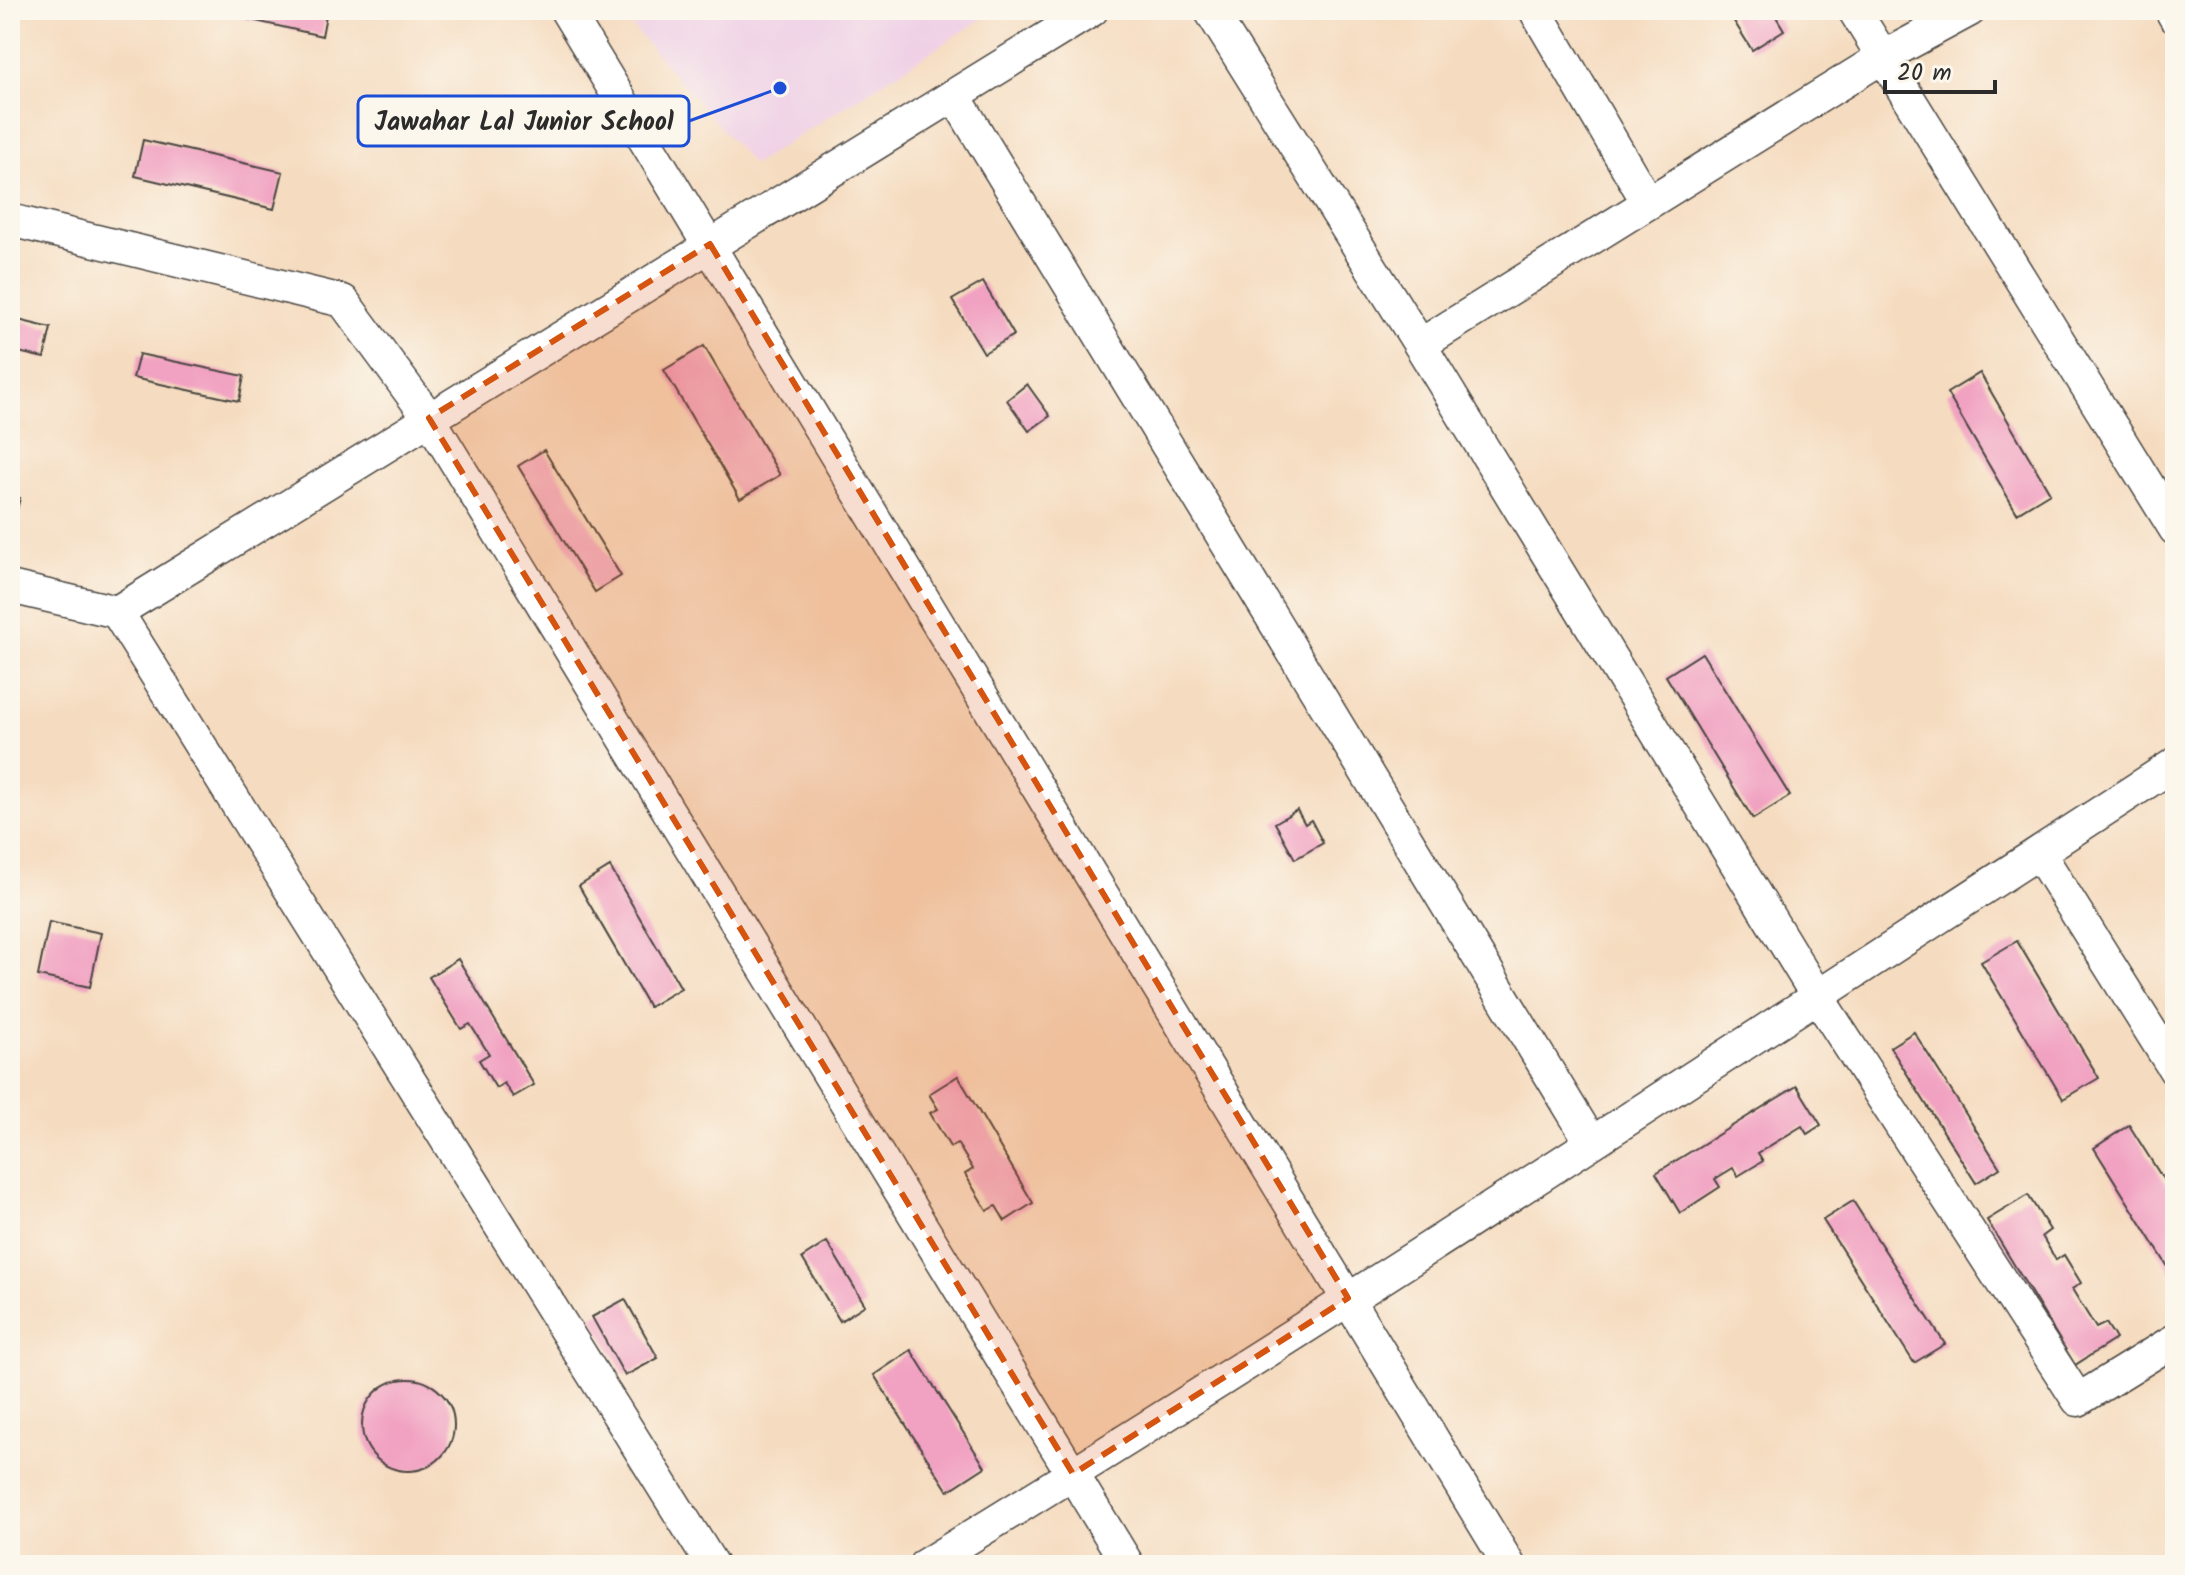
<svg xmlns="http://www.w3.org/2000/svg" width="2185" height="1575" font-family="Kalam,sans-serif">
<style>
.built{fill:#efd0e6}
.building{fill:#f1a1c1}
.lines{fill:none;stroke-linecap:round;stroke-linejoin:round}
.minor-casing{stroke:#494541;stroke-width:35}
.minor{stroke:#fff;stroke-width:32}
.marked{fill:#d5540f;fill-opacity:0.2;stroke:#d5540f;stroke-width:6;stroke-dasharray:16 10;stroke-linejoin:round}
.leader{fill:none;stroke:#1d4ed8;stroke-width:3}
.callout-dot{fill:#1d4ed8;stroke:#fbf7ec;stroke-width:3}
.callout{fill:#fbf7ec;stroke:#1d4ed8;stroke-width:3}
.callout-label{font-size:26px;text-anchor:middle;font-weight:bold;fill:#2b2b2b}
</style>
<rect width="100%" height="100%" fill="#fbf7ec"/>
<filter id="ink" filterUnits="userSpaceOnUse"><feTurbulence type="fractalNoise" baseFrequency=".0125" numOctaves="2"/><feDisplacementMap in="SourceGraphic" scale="16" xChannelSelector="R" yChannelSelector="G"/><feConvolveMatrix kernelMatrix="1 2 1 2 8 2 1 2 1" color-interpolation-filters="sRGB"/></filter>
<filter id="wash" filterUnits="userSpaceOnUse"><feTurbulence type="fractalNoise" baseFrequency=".006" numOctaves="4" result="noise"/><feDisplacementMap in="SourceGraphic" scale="32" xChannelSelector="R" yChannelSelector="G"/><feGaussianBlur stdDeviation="1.8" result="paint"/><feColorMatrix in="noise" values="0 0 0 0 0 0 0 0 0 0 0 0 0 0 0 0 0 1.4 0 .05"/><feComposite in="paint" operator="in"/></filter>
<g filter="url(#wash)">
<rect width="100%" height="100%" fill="#f5dbbf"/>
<path class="built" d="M618,10H996L753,165Z"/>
<g id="blocks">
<g class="building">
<path d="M208,10H327L322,36Z"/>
<path d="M1727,10H1772L1784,30L1752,50Z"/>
<path d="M143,140L283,172L274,209L135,176Z"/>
<path d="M983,282L1014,335L984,353L952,300Z"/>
<path d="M10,318L51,328L44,358L10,350Z"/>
<path d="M704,346L780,475L740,499L664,370Z"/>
<path d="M139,354L244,376L239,401L133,378Z"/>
<path d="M1980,373L2050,493L2017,513L1947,393Z"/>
<path d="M1027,384L1050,416L1029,431L1007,400Z"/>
<path d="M544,450L621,576L595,592L518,466Z"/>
<path d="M10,495L20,498L11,532H10Z"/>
<path d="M1702,653L1790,796L1753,819L1666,676Z"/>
<path d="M1297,810L1305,824L1311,820L1323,843L1295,859L1275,823Z"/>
<path d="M610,867L681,988L649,1007L579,886Z"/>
<path d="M49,922L101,933L90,987L38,976Z"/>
<path d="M2017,941L2099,1078L2063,1099L1981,962Z"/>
<path d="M458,959L534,1085L513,1097L504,1083L496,1088L479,1060L489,1054L470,1024L461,1029L429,977Z"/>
<path d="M1914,1032L2000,1168L1976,1183L1890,1047Z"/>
<path d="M958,1076L1033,1203L1005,1221L996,1206L987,1211L965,1174L973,1169L957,1143L950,1147L930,1113L938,1109L929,1094Z"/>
<path d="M1797,1086L1821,1125L1807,1134L1802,1126L1758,1153L1763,1161L1738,1176L1733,1168L1715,1179L1720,1187L1680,1213L1656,1173Z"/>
<path d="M2129,1125L2175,1198V1278L2094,1148Z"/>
<path d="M2028,1195L2050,1230L2042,1236L2056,1260L2064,1255L2081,1283L2072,1289L2096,1328L2106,1323L2116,1339L2075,1365L1987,1220Z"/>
<path d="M1853,1201L1945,1344L1914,1363L1823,1220Z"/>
<path d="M827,1242L865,1305L840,1321L802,1258Z"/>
<path d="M625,1299L658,1358L625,1376L592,1317Z"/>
<path d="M911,1350L985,1467L948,1491L874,1375Z"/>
<circle cx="408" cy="1425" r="46"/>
</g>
</g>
</g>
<g filter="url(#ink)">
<use href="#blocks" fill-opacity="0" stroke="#494541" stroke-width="2"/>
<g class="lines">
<defs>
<g id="minor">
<path d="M566,10L1509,1565"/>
<path d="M1210,10L1420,345L1817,996L2078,1400L2175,1340"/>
<path d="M1535,10L1648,203"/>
<path d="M1854,10L2175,529"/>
<path d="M2171,10L2175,17"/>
<path d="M954,95L1591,1142"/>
<path d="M10,220L343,301L429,418L1128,1565"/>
<path d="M1420,345L1883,57L1970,10"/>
<path d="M10,587L117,612L1092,10"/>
<path d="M117,612L712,1565"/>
<path d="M2039,853L2175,1070"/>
<path d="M925,1565C1347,1306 1760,1033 2175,764"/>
</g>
</defs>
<use href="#minor" class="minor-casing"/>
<use href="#minor" class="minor"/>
</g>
</g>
<path class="marked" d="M710,244L1348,1298L1073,1474L429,418Z"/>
<path class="leader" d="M780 88L689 121"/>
<circle class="callout-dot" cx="780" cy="88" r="8"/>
<rect class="callout" x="358" y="96" width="331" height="50" rx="8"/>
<g class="callout-label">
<text x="524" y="130">Jawahar Lal Junior School</text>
</g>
<rect width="2185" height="1575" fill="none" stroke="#fbf7ec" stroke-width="40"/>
<path d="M1885 80v12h110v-12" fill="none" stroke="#2b2b2b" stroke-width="4"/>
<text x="1897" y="80" font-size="24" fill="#2b2b2b" stroke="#fbf7ec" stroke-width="6" paint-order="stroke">20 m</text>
</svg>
